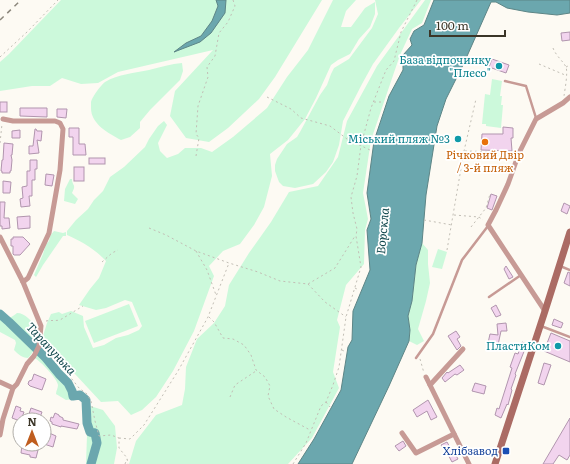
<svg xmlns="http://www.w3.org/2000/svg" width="570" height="464" font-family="Literata,serif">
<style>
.green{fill:#ccf9db}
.water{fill:#6ba7ae;stroke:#5d8586}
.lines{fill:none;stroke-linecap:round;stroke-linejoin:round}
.river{stroke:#6ba7ae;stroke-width:9}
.building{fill:#f2d4ee;stroke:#b195ae}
.path{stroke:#c2beb5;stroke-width:1;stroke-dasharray:2 3;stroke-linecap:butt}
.lane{stroke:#c79a95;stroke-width:2.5}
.street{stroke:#c79a95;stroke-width:5}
.secondary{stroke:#ab6b64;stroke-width:7}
.rail{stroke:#8c877c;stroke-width:1.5;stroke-dasharray:5 5;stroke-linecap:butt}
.culture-dot{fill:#0f9aa8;stroke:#fff;stroke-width:1.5}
.food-dot{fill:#e8710a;stroke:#fff;stroke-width:1.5}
.transit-dot{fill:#1a4fb4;stroke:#fff;stroke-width:1.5}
.labels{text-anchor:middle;stroke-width:3.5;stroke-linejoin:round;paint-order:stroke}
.culture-label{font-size:11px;fill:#0d838f;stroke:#fff;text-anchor:end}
.food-label{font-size:11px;fill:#c56008;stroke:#fff}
.transit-label{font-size:11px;fill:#164399;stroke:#fff;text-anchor:end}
.water-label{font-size:12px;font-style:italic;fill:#144a4f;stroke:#fff}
</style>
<rect width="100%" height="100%" fill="#fdfaf3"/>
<g class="green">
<path d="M61,0H322L275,77L259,99L228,128L209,142L186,138L170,116L175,91L213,50L118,72L98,83L81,84L62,78L50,86H32L0,91V62L9,54Z"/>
<path d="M333,0H356L346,11L341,27H351L365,8L375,2V14L370,27L359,39L350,54L338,60L331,65L316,98L305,119L288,140L270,154L272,176L264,207L254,225L240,244L223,251L209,266L214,276L194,331L173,371L156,397L142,410L131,415L118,401L101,402L75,374L52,354L43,336L47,323L51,314L59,312L62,314L71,311L83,316L84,327L93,348L104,345L116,338L128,335L139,330L142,326L132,302L125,300L106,308L96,310L79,305L90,289L99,278L106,261C96,250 81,241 67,235V231L76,220L88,209L94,200L103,191L110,177L124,167L145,147L149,139L158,126L164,121L167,125L158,143L160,151L167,158L178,154L185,148H201L212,152L233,137L267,108L287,77L308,50Z"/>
<path d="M375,0H421L399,28L373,64L362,84L343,121L339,145L333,162L326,172L313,184L295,188L283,186L279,182L275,171V165L277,159L287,144L297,137L300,132L320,95L327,85L331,74L334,68L349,59L372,28L378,14Z"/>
<path d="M425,0H431L422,23L412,29L400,55L371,140L363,193L368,219L365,230L364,264L346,285L337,320L340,327L333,372L339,388L312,438L288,464H129L136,441L156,415L182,405L185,389L186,367L197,339L214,323L225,306L229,285L249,253L271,222L289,192L318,186L338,157L347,121L377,66Z"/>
<path d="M182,63L183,71L180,80L150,110L140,122V128L130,137L121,140C108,133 91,124 91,108C91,106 91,104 91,102C92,97 101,85 105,82C118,74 135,73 149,70C161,67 171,64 182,63Z"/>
<path d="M492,79L502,81L500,96H502L501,105H503L501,128L486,126V124H482L485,94L490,95Z"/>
<path d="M70,179H72C72,186 77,184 72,193L78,199L75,204L64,201L65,189Z"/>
<path d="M54,231L63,233L66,232V236H63L43,265L36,277L34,275L43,254L46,244L49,241L50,236Z"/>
<path d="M422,243L428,250V264L430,283L426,301L418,329L424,341L417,345L409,341L410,330L408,316L412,301L416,265Z"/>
<path d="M438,249L447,252L442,269L432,267Z"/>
<path d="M129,304L138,326L94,343L85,321Z"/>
<path d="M17,313C21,313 25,315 28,318C40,328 39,348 28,358C22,358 18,354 14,350L16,343L15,340L0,332V316C9,320 10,318 17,313Z"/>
<path d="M38,351H41L57,365L69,380V389L73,399L66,400L56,394C56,391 58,388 58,385C57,378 41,362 35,358Z"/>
<path d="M84,404L103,410L115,426L117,448L114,464H86L87,435Z"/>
</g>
<g class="water">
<path d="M216,0H226L225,13L211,33L200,42L174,52L186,43L201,36L212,21L218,6Z"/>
<path d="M434,0H570V13L557,15L528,12L507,8L496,2H491L464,63L446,99L437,126L426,195L422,243L416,265L412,301L408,316L410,330L409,341L389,386L352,464H298L314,439L341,390L348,347L352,340L353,311L370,270L367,230L371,219L367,193L374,141L389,96L403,70V55L412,45L410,39L414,31L424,25Z"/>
</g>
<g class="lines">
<path class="river" d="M0,314L9,322L45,357L59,374L68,383L72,391L73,396L80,395L86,400L87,423L90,432L95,433L97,443L91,464"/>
</g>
<g class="building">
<path d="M570,32V40L562,41L561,33Z"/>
<path d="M492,59L509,65L506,73L489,67Z"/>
<rect x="0" y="102" width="7" height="10"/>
<path d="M20,108H47V117L20,116Z"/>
<path d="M57,109H67L66,118L57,117Z"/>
<path d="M503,127L513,128V138H511L512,151L481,150L482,134H503Z"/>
<path d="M69,128H79V144H85L86,155H73V137H69Z"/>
<path d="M35,129H36L37,131H42L41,141L37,140L39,153L29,154V146H33Z"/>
<path d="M20,130V138H12V131Z"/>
<path d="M4,143L13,144L12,155H11L12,160L11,171H10V173H2V171H1L2,160H3Z"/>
<rect x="89" y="158" width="16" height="6"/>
<path d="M30,160H37V169H35V180H32V196H29L30,206L21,207L20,199L23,198L22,187L27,186V171H30Z"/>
<rect x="74" y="167" width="10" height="14"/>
<path d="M46,174L54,175L52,186L45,185Z"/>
<path d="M3,181L11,182L10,193H3Z"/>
<path d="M491,194L497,196L492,210L487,208Z"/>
<path d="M0,202H5L4,218H9L10,228L2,229V226H0Z"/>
<path d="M564,203L570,206L567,214L561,211Z"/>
<path d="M30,216V228L18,229L17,217Z"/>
<path d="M13,237H23L30,244L20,255H14L13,254V246H11V239H13Z"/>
<path d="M506,266L513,277L509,279L504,269Z"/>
<path d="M568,272L570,273V286L564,283Z"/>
<path d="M496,305L501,315L496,317L491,308Z"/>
<path d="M554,319L563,323L561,328L552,325Z"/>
<path d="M506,323L507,331H501L498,345L488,343L490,334L498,335L497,324Z"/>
<path d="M456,331L460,337L457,339L461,346L457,350L448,336Z"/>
<path d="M551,333L570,341V362L544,351Z"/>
<path d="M522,342L527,344L515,374L516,375L511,389L512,390L508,405L507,404L501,418L495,415L497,408L499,409L512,368L510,367L515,353L518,354Z"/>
<path d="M544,363L551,365L544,385L538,383Z"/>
<path d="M460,365L464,370L457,375L455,374L445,382L442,378L447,372L448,373Z"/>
<path d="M34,374L46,379L42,390L30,386L28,384L29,381L32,380Z"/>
<path d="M475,383L486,386L484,394L472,391Z"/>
<path d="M428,400L437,417L431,420L427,411L417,417L413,410Z"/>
<path d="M16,406L21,408L20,411L24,412L21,420H20V421L12,418Z"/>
<path d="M31,408L42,412L39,420L28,417Z"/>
<path d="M55,413L59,415V416L63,418V420L79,424L77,429L61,426V427L52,424V422L50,421L51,417L53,418Z"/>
<path d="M570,418V455L567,460L559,455L553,464H543Z"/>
<path d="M47,432L56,436L53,447L44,444V440Z"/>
<path d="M403,441L406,446L399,451L395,446Z"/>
<path d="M447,442L452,451L453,450L458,459L452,462L444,447L443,448L441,445Z"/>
<path d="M22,445L28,446V448L38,450L36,458L30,457V455L21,453Z"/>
</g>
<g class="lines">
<g class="path">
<path d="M553,48C556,56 563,61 566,67C568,73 565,89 564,96"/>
<path d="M0,57L27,32L58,0"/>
<path d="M539,64L565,75"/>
<path d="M566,67L570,65"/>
<path d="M267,97L291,109L301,118L330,126L347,139L370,150"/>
<path d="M374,102H383"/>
<path d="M0,143L2,124"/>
<path d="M465,151L501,152"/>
<path d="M196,156L199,138L196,134L198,106L208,77L207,67L215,56L219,33L228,22L235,6L233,0"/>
<path d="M454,215L479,217L483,220"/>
<path d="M424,220L452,225"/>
<path d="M471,227L486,208L490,194"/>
<path d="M149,228L166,235L196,251L229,263L258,272L280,281L308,284L335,268L355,236"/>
<path d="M447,250L464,151L476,99"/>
<path d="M196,251L207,270L216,295"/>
<path d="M102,262L112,253L118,250"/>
<path d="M308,284L325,302L346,317"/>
<path d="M355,288L359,290"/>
<path d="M209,317L214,322L223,338L233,339L244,345L251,355L256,370L265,377L270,386L268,396L274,409L286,417L310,430"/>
<path d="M46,321C51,320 55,321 60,320L83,306"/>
<path d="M44,350L64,369L79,388L87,394L91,401L95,421L99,436L111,435L119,438V448L127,458L128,464"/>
<path d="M342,350L346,352"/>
<path d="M420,359L424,373"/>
<path d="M230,397L235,385L256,371"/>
<path d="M326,402L330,407"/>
<path d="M119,438L130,439L144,425L178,371L208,317L229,263"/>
<path d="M125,464L127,459"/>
<path d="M293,464L306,443L321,406L326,402L333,385L339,367L346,317L361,267L356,236L357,229L353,213L351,197L357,176L361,145L371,108L386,70L394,61L401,32L417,0"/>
</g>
<g class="lane">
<path d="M505,81L526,86L536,118"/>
<path d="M560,266L570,270"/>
<path d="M489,297L521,275"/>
<path d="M541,326L570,337"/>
<path d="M416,358L433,334L462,260L488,226"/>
</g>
<g class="street">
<path d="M3,119L13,121H55L60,123L63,129L60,170L49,233L28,278L23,282"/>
<path d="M0,237L23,282L41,326L39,346L34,356L27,364L17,384L13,388"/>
<path d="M545,311L488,225L496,210L508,184L519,153L536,119L563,103L570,97"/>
<path d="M426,377L469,464"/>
<path d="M0,382L13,388L3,419L0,435"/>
<path d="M430,385L463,349"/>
<path d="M402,433L416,453L454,434"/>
</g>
<path class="secondary" d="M495,464L545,311L570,232"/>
<path class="rail" d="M0,20L21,0"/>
</g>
<g class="culture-dot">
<circle cx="499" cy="66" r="4"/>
<circle cx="458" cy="139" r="4"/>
<circle cx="558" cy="346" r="4"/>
</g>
<circle class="food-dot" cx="485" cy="142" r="4"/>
<rect class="transit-dot" x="502" y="447" width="8" height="8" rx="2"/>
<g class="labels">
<g class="culture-label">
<text x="491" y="64">База відпочинку<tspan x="491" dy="13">"Плесо"</tspan></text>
<text x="450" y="143">Міський пляж №3</text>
<text x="550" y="350">ПластиКом</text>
</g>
<g class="food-label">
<text x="485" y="159">Річковий Двір<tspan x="485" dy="13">/ 3-й пляж</tspan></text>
</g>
<g class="transit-label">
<text x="498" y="455">Хлібзавод</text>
</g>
<g class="water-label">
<text transform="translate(383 231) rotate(-85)" y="4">Ворскла</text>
<text transform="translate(51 349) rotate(47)" y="4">Тарапунька</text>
</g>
</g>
<g transform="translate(32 432)"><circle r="19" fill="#ffffff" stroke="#b1aea9"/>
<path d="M0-3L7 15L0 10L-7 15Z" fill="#bf5d1f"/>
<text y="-6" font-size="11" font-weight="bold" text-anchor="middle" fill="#3b3527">N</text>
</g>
<path d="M430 30v6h75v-6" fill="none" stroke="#3b3527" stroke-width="2"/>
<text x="436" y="30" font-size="12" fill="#3b3527" stroke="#ffffff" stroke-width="3" paint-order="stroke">100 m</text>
</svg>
